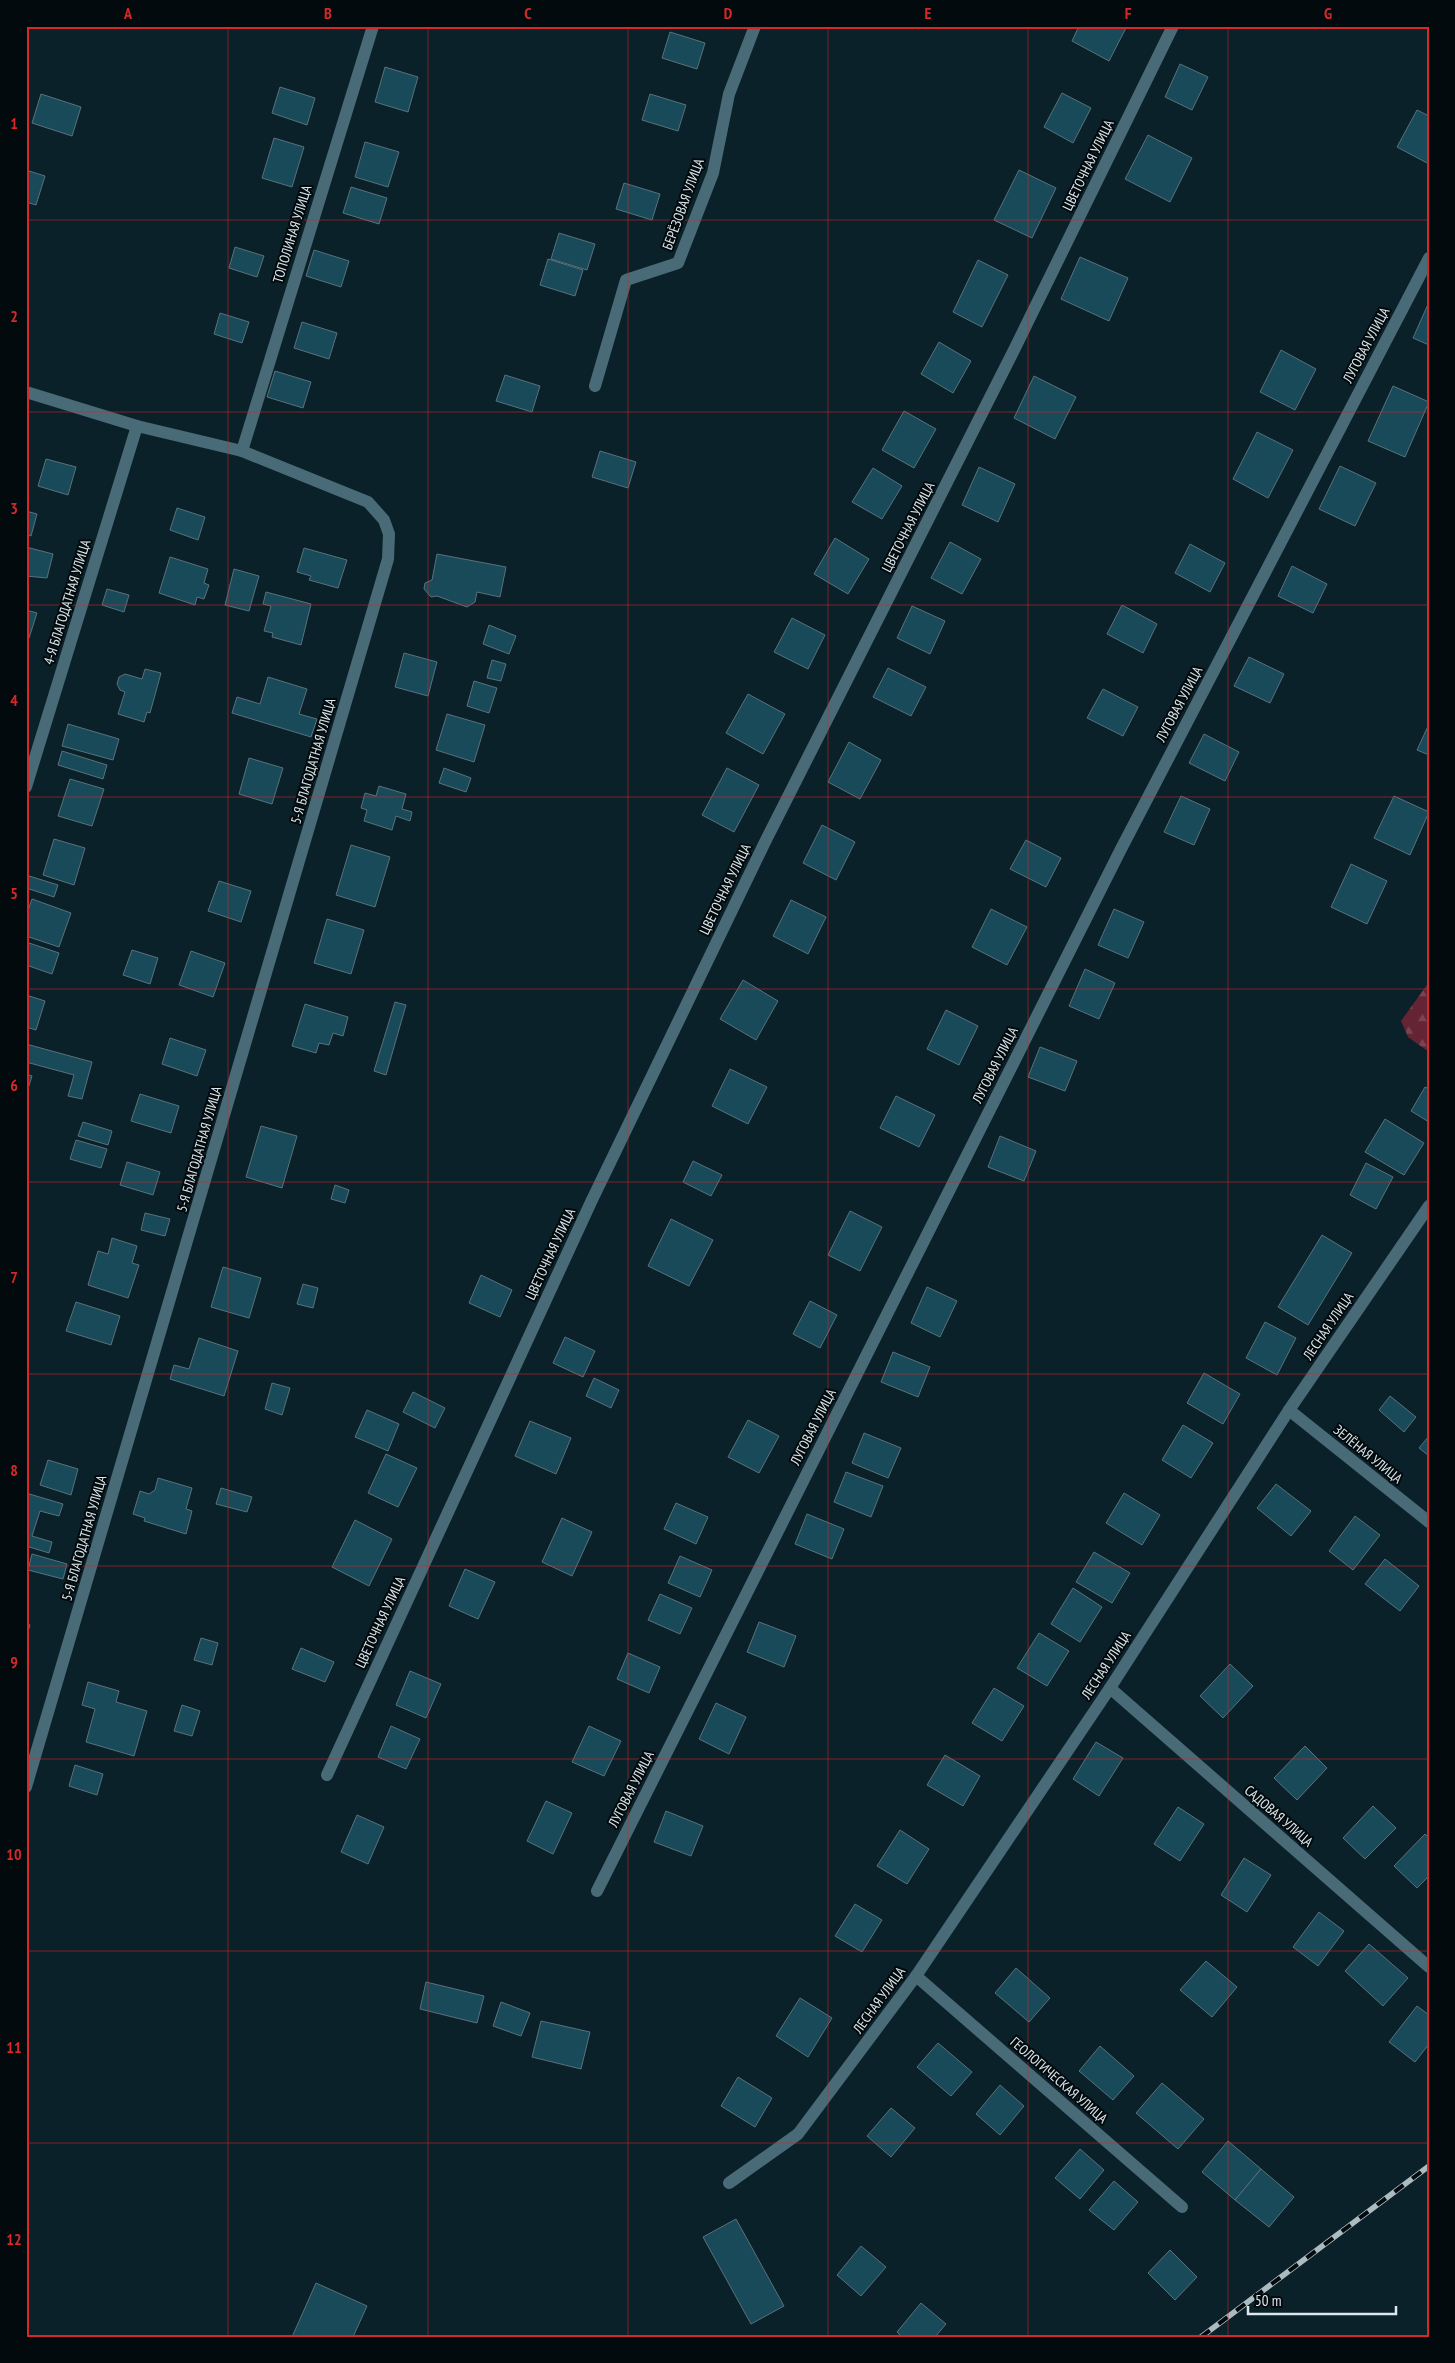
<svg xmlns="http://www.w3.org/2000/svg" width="1455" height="2363" font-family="'PT Sans Narrow',sans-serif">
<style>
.forest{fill:url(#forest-firs)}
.building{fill:#194a59;stroke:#5a717a}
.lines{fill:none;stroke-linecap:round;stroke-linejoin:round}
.street{stroke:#496b77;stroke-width:12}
.rail-casing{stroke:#acbbc0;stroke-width:5.5}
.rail{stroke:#030a0d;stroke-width:4;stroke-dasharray:11;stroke-linecap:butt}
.grid{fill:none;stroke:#d62828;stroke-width:1;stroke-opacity:0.55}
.labels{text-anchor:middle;stroke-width:4;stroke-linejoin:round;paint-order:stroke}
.street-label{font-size:14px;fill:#dae7ec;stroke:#030a0d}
.neatline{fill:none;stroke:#d62828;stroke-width:2}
.grid-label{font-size:16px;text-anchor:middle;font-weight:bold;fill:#d62828}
</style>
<defs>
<pattern id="forest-firs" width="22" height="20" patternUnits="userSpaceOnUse" patternTransform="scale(1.25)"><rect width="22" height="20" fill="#652433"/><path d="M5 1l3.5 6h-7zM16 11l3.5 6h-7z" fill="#7a4451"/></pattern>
</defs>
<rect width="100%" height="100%" fill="#0b2129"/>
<path class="forest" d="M1429,982V1052L1408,1037L1401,1021Z"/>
<g class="building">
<path d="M1079,26H1127L1109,61L1072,41Z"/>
<path d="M670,32L705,43L697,69L662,58Z"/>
<path d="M1180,64L1208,77L1192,110L1165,97Z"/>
<path d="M385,67L418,77L408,112L375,102Z"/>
<path d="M280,87L315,98L307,125L272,113Z"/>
<path d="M1062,93L1091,108L1073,143L1044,127Z"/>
<path d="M41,94L81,107L72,136L32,123Z"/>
<path d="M650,94L686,105L678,131L642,120Z"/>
<path d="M1417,110L1429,116V164L1397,147Z"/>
<path d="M1148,135L1192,158L1170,202L1125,179Z"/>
<path d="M274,138L304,147L292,187L262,178Z"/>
<path d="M365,142L399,152L388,187L355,177Z"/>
<path d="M26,170L45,176L36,205L26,202Z"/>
<path d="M1019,170L1056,188L1032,238L994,220Z"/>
<path d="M624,183L660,194L652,220L616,209Z"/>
<path d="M351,187L387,198L379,224L343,213Z"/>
<path d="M559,233L595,244L587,270L551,259Z"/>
<path d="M235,247L264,256L257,277L229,268Z"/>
<path d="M314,250L349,261L341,287L306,276Z"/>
<path d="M1080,257L1128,278L1109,321L1061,299Z"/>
<path d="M548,259L583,270L575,296L540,285Z"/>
<path d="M978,260L1008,275L982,327L953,312Z"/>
<path d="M1429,302V345L1413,338Z"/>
<path d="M220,313L249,322L242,343L214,334Z"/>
<path d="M302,322L337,333L329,359L294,348Z"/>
<path d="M939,342L971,361L953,393L921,374Z"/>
<path d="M1281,350L1316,369L1295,410L1260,392Z"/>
<path d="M275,371L311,382L303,408L267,397Z"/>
<path d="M505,375L540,386L532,412L496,401Z"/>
<path d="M1034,376L1076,397L1055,439L1014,418Z"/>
<path d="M1393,386L1429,402L1405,457L1368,441Z"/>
<path d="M904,411L936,429L914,468L882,450Z"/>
<path d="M1257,432L1293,450L1268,498L1233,479Z"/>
<path d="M600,451L636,462L628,488L592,477Z"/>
<path d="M46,459L76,467L68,495L38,486Z"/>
<path d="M1340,466L1376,483L1355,526L1319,509Z"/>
<path d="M979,467L1015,484L998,522L962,505Z"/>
<path d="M873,468L902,486L882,519L852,502Z"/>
<path d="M177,508L205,517L198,540L170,530Z"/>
<path d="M26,511L37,514L31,536L26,534Z"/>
<path d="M835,538L869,559L848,594L814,574Z"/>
<path d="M950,542L981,559L962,594L931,578Z"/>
<path d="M1190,544L1225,563L1210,592L1175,573Z"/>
<path d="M26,547L53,554L47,578L26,576Z"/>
<path d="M304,548L347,560L338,588L309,580L311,576L297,572Z"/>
<path d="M437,554L506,567L500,597L477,592L475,602L467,607L437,596L431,597L424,589L425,583L432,580Z"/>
<path d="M170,557L208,569L204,583L209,585L204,599L197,597L195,605L159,593Z"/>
<path d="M1292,566L1327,584L1313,613L1278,596Z"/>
<path d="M234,569L259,576L249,611L225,605Z"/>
<path d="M107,589L129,595L124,612L102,605Z"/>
<path d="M266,592L311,604L301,645L272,637L273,633L264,631L271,606L263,604Z"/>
<path d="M1122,605L1157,624L1143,653L1107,634Z"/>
<path d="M912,606L945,621L930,654L897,638Z"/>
<path d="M26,610L37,613L29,638L26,637Z"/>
<path d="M792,618L825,635L808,669L774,652Z"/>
<path d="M489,625L516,636L509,654L483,644Z"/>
<path d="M404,653L437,662L428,696L395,687Z"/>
<path d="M1249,657L1284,674L1270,703L1234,686Z"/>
<path d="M492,660L506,664L501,681L487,678Z"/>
<path d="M888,668L926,687L911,716L873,697Z"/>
<path d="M145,669L161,673L150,713L147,712L144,722L118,714L125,692L120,690L117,684L119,677L125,674L142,679Z"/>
<path d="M268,677L307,689L299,714L317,719L311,737L232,713L237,697L260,704Z"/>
<path d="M474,681L497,688L489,713L467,706Z"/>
<path d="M1103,689L1138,707L1123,736L1087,718Z"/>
<path d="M748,694L785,714L763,754L726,733Z"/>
<path d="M447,714L485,725L474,762L436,750Z"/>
<path d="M68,724L119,739L113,760L62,746Z"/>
<path d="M1429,724V755L1417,750Z"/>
<path d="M1204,734L1239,752L1225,781L1189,763Z"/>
<path d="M849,742L881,760L860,799L828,782Z"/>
<path d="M62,751L107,765L103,779L58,765Z"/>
<path d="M249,758L283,768L272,804L239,794Z"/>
<path d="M444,768L471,778L466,792L439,783Z"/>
<path d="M727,768L759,785L734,832L702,815Z"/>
<path d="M70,779L104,789L92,826L58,816Z"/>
<path d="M379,786L406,794L402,809L412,812L410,821L396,816L392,830L364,821L367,810L361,808L365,793L376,796Z"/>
<path d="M1181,796L1210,809L1194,845L1164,832Z"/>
<path d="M1394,796L1429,812L1410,855L1374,838Z"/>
<path d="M822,825L855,842L836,880L803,863Z"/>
<path d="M54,839L85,848L74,885L43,875Z"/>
<path d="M1026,840L1061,858L1046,887L1010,869Z"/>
<path d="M351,845L390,857L375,907L336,895Z"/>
<path d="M1351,864L1387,881L1367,924L1331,907Z"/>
<path d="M26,875L58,885L54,897L26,888Z"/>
<path d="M219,881L251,891L241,922L208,911Z"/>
<path d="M32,899L71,913L59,947L26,936V916Z"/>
<path d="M791,900L826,917L808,954L773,936Z"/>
<path d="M991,909L1027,927L1007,965L972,947Z"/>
<path d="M1114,909L1144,922L1128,958L1098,945Z"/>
<path d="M327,919L364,930L351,974L314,963Z"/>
<path d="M26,942L59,953L52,974L26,965Z"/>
<path d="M132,950L158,958L150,984L123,975Z"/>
<path d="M191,951L225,963L213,997L179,985Z"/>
<path d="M1085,969L1115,983L1099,1019L1069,1006Z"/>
<path d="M743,980L778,1001L756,1040L720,1019Z"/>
<path d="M26,995L45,1001L36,1030L26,1027Z"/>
<path d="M395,1002L406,1005L386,1075L374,1071Z"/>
<path d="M305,1004L348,1017L343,1036L333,1033L329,1045L319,1043L316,1053L292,1046Z"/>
<path d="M946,1010L978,1026L959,1065L927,1049Z"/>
<path d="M170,1038L206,1050L197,1076L162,1064Z"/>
<path d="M26,1044L92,1062L82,1099L68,1096L74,1075L26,1062Z"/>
<path d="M1040,1047L1077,1061L1065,1091L1028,1077Z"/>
<path d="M730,1069L767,1087L748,1124L712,1106Z"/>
<path d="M26,1074L32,1076L26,1095Z"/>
<path d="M1425,1087L1429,1089V1122L1411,1111Z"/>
<path d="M140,1094L179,1106L171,1133L131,1121Z"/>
<path d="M896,1096L935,1115L919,1147L880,1128Z"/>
<path d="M1385,1119L1424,1143L1404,1175L1365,1152Z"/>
<path d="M83,1122L112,1131L108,1145L78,1136Z"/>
<path d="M261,1126L297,1136L282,1188L246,1177Z"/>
<path d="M1000,1136L1036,1151L1024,1181L988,1167Z"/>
<path d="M76,1140L107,1149L101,1168L70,1159Z"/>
<path d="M693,1161L722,1175L711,1196L683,1182Z"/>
<path d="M127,1162L160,1172L153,1195L120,1185Z"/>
<path d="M1366,1163L1393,1177L1376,1209L1350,1195Z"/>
<path d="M335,1185L349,1190L345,1203L331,1199Z"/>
<path d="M850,1211L882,1227L860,1271L828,1255Z"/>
<path d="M145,1213L170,1219L165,1236L141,1230Z"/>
<path d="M671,1219L713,1240L689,1286L648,1266Z"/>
<path d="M1322,1235L1352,1253L1308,1325L1278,1307Z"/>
<path d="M112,1238L137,1246L132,1263L139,1265L128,1298L88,1285L98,1251L108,1254Z"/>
<path d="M223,1267L261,1278L249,1318L211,1307Z"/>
<path d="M481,1275L512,1290L500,1317L469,1303Z"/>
<path d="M303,1284L318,1288L313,1308L297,1304Z"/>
<path d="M927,1287L957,1301L940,1337L911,1323Z"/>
<path d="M810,1301L837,1315L820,1348L793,1334Z"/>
<path d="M76,1302L120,1316L111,1345L66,1331Z"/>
<path d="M1265,1322L1296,1338L1277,1375L1246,1358Z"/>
<path d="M565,1337L595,1351L583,1377L553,1363Z"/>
<path d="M199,1338L238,1351L224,1396L170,1379L174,1365L189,1369Z"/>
<path d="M893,1352L930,1367L918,1397L881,1382Z"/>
<path d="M1204,1373L1240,1394L1223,1424L1187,1403Z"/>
<path d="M594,1378L619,1390L611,1408L586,1396Z"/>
<path d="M272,1383L290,1388L282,1415L265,1409Z"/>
<path d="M413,1392L445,1408L435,1428L403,1412Z"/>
<path d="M1390,1396L1416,1417L1404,1432L1379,1410Z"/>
<path d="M367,1410L399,1424L388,1451L355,1437Z"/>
<path d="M748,1420L779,1436L759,1473L728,1457Z"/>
<path d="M530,1421L571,1438L556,1474L515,1456Z"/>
<path d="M1183,1425L1213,1443L1191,1478L1162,1460Z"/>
<path d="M864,1433L901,1448L888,1478L852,1463Z"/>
<path d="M1429,1436V1456L1419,1448Z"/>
<path d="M386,1454L417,1468L398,1507L368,1493Z"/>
<path d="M48,1460L78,1469L71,1495L40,1485Z"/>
<path d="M846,1472L883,1486L871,1517L834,1502Z"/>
<path d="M158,1478L192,1488L186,1509L192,1511L186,1534L144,1521L145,1518L133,1514L140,1491L149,1494L155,1490Z"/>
<path d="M1276,1484L1311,1511L1291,1536L1257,1508Z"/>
<path d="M221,1488L252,1497L247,1512L216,1504Z"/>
<path d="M26,1493L63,1504L59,1516L40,1511L32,1536L52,1542L49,1553L26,1546Z"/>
<path d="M1124,1493L1160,1515L1142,1545L1106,1523Z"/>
<path d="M676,1503L708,1517L696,1544L664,1529Z"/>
<path d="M807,1514L844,1529L832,1559L795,1544Z"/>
<path d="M1355,1516L1380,1535L1353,1570L1329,1551Z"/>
<path d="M562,1518L592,1532L572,1576L542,1562Z"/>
<path d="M355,1520L392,1539L369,1586L332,1567Z"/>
<path d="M1094,1552L1130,1573L1112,1603L1076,1582Z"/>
<path d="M32,1554L67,1564L63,1579L28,1570Z"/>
<path d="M680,1556L712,1570L700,1597L668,1583Z"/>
<path d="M1385,1559L1419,1586L1400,1611L1365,1584Z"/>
<path d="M465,1569L495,1582L478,1619L449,1606Z"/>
<path d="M1073,1588L1102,1607L1080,1642L1051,1624Z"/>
<path d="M660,1594L692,1608L680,1634L648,1620Z"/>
<path d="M759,1622L796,1636L784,1667L747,1652Z"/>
<path d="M26,1623L30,1625L26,1638Z"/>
<path d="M1039,1633L1069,1651L1047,1686L1017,1668Z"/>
<path d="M201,1638L218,1643L212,1665L194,1660Z"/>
<path d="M301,1648L334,1662L325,1682L292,1669Z"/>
<path d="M628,1653L660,1667L649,1693L617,1679Z"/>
<path d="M1230,1664L1253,1686L1223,1718L1200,1696Z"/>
<path d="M410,1671L441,1684L426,1718L396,1705Z"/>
<path d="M88,1682L119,1691L116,1702L147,1711L134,1756L86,1742L95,1709L82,1705Z"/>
<path d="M994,1688L1024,1706L1002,1741L972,1723Z"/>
<path d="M716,1703L746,1717L729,1754L699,1739Z"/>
<path d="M182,1705L200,1711L192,1736L174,1731Z"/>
<path d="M391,1726L420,1739L406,1769L378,1757Z"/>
<path d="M589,1726L621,1741L604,1776L572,1762Z"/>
<path d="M1096,1742L1123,1758L1099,1796L1073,1779Z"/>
<path d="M1305,1746L1327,1768L1297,1800L1274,1778Z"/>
<path d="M945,1755L980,1776L963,1806L927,1785Z"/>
<path d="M75,1765L103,1774L97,1795L69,1786Z"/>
<path d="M546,1801L572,1813L553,1854L527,1841Z"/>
<path d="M1373,1806L1396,1828L1365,1859L1343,1838Z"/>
<path d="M1178,1807L1204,1824L1180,1861L1154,1844Z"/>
<path d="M666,1811L703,1826L691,1856L654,1842Z"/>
<path d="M357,1815L384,1827L368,1864L341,1852Z"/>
<path d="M900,1830L929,1849L907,1884L877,1866Z"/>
<path d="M1425,1834L1429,1838V1876L1417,1888L1394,1866Z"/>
<path d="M1244,1858L1271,1875L1247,1912L1221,1895Z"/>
<path d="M855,1904L882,1920L862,1952L835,1936Z"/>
<path d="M1319,1912L1344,1931L1318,1966L1293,1947Z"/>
<path d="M1369,1944L1408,1978L1383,2006L1345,1971Z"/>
<path d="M1206,1961L1237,1987L1212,2017L1180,1990Z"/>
<path d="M1016,1968L1050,1998L1029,2022L995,1993Z"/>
<path d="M426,1982L484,1996L477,2023L420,2009Z"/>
<path d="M800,1998L832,2018L808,2057L776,2036Z"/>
<path d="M501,2002L530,2013L521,2036L493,2026Z"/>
<path d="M1417,2006L1429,2015V2044L1415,2062L1389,2042Z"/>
<path d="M541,2021L590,2032L581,2069L532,2057Z"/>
<path d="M938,2043L972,2072L951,2096L917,2067Z"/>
<path d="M1100,2046L1134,2076L1113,2100L1079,2071Z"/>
<path d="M738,2077L772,2098L755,2127L721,2106Z"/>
<path d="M1162,2083L1204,2119L1178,2149L1136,2113Z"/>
<path d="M1000,2085L1024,2106L1000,2135L976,2114Z"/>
<path d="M891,2108L915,2128L891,2157L867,2136Z"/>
<path d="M1228,2141L1261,2169L1235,2200L1202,2172Z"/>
<path d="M1080,2149L1104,2170L1080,2199L1055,2178Z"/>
<path d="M1261,2169L1294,2197L1269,2227L1235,2200Z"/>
<path d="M1114,2181L1138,2202L1114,2230L1089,2210Z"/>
<path d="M736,2219L784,2306L751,2324L703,2237Z"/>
<path d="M861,2246L886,2267L861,2296L837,2275Z"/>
<path d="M1170,2250L1197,2277L1175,2300L1148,2273Z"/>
<path d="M316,2283L367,2306L353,2337H292Z"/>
<path d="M921,2303L946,2324L935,2337H902L897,2332Z"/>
</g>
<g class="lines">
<g class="street">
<path d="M595,386L626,280L678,263L713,173L729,94L755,26"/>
<path d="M26,392L137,426L242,451L368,502L384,520L389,534L388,559L26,1787"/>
<path d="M242,451L373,26"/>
<path d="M26,787L137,426"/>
<path d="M1289,1410L1429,1522"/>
<path d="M1110,1688L1429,1967"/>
<path d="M327,1775L591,1202L765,842L1014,350L1173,26"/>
<path d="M597,1891L1121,849L1429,258"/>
<path d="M916,1976L1182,2207"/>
<path d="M729,2183L798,2134L916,1976L1110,1688L1289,1410L1429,1206"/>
</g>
<defs>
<path id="rail" d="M1201,2337L1429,2166"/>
</defs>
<use href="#rail" class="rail-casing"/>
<use href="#rail" class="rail"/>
</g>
<path class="grid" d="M228,26V2337M428,26V2337M628,26V2337M828,26V2337M1028,26V2337M1228,26V2337M26,220H1429M26,412H1429M26,605H1429M26,797H1429M26,989H1429M26,1182H1429M26,1374H1429M26,1566H1429M26,1759H1429M26,1951H1429M26,2143H1429"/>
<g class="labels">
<g class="street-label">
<text transform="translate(1088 165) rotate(-64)" y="5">ЦВЕТОЧНАЯ УЛИЦА</text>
<text transform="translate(683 204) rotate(-70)" y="5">БЕРЁЗОВАЯ УЛИЦА</text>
<text transform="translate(292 234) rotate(-73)" y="5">ТОПОЛИНАЯ УЛИЦА</text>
<text transform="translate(1366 345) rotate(-62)" y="5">ЛУГОВАЯ УЛИЦА</text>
<text transform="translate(908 527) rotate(-63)" y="5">ЦВЕТОЧНАЯ УЛИЦА</text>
<text transform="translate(67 602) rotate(-73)" y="5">4-Я БЛАГОДАТНАЯ УЛИЦА</text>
<text transform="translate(1179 704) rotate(-62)" y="5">ЛУГОВАЯ УЛИЦА</text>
<text transform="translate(313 761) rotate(-74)" y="5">5-Я БЛАГОДАТНАЯ УЛИЦА</text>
<text transform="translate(725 889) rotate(-64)" y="5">ЦВЕТОЧНАЯ УЛИЦА</text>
<text transform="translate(995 1065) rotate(-63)" y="5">ЛУГОВАЯ УЛИЦА</text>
<text transform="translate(199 1149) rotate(-74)" y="5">5-Я БЛАГОДАТНАЯ УЛИЦА</text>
<text transform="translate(550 1254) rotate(-65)" y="5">ЦВЕТОЧНАЯ УЛИЦА</text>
<text transform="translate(1328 1326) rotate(-56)" y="5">ЛЕСНАЯ УЛИЦА</text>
<text transform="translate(813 1427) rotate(-63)" y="5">ЛУГОВАЯ УЛИЦА</text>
<text transform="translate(1368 1454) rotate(39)" y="5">ЗЕЛЁНАЯ УЛИЦА</text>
<text transform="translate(84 1538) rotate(-74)" y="5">5-Я БЛАГОДАТНАЯ УЛИЦА</text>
<text transform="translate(380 1622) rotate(-65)" y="5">ЦВЕТОЧНАЯ УЛИЦА</text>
<text transform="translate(1106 1665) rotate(-57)" y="5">ЛЕСНАЯ УЛИЦА</text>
<text transform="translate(631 1789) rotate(-63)" y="5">ЛУГОВАЯ УЛИЦА</text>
<text transform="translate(1279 1816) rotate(41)" y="5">САДОВАЯ УЛИЦА</text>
<text transform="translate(879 2000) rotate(-54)" y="5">ЛЕСНАЯ УЛИЦА</text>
<text transform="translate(1059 2080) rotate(41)" y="5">ГЕОЛОГИЧЕСКАЯ УЛИЦА</text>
</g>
</g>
<rect width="1455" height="2363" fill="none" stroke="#030a0d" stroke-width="55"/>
<path d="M1248 2306v8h148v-8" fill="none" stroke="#dae7ec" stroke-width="2.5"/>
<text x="1255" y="2306" font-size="15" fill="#dae7ec" stroke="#030a0d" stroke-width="4" paint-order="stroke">50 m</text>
<rect x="28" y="28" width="1400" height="2308" class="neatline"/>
<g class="grid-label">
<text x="128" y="19">A</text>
<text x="328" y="19">B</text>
<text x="528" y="19">C</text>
<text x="728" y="19">D</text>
<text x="928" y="19">E</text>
<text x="1128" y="19">F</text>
<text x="1328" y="19">G</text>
<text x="14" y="129">1</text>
<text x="14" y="322">2</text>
<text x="14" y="514">3</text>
<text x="14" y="706">4</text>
<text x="14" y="899">5</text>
<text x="14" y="1091">6</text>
<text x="14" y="1283">7</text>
<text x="14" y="1476">8</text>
<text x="14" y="1668">9</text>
<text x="14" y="1860">10</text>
<text x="14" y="2053">11</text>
<text x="14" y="2245">12</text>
</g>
</svg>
